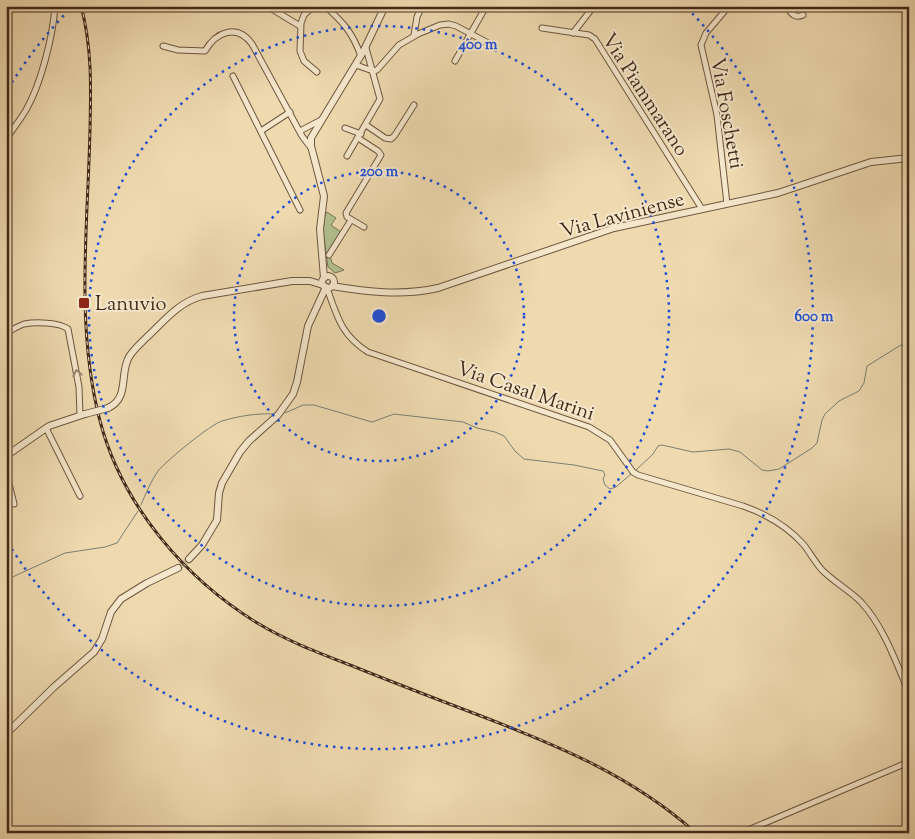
<svg xmlns="http://www.w3.org/2000/svg" width="915" height="839" font-family="'Sorts Mill Goudy',serif">
<style>
.green{fill:#b2c190;stroke:#7a7655}
.lines{fill:none;stroke-linecap:round;stroke-linejoin:round}
.stream{stroke:#778073;stroke-width:1}
.tertiary-tunnel{stroke:#ccb792;stroke-width:6;stroke-dasharray:6 3;stroke-linecap:butt}
.minor-casing{stroke:#6d5640;stroke-width:7}
.tertiary-casing{stroke:#6d5640;stroke-width:8}
.minor{stroke:#f5e7cc;stroke-width:5}
.tertiary{stroke:#f5e7cc;stroke-width:6}
.rail-casing{stroke:#422a1a;stroke-width:3}
.rail{stroke:#f5e7cc;stroke-width:1;stroke-dasharray:4;stroke-linecap:butt}
.tertiary-bridge-casing{stroke:#6d5640;stroke-width:8;stroke-linecap:butt}
.tertiary-bridge{stroke:#f5e7cc;stroke-width:6}
.oneway{stroke:#9c8873}
.ring{fill:none;stroke:#1d4ed8;stroke-width:2.5;stroke-dasharray:2.5 5}
.poi-dot{fill:#8f2418;stroke:#f5e7cc;stroke-width:2}
.labels{text-anchor:middle;stroke-width:4;stroke-linejoin:round;paint-order:stroke}
.street-label{font-size:20px;fill:#422a1a;stroke:#f5e7cc}
.poi-label{font-size:20px;fill:#422a1a;stroke:#f5e7cc;text-anchor:start}
.centre{fill:#1d4ed8;stroke:#f5e7cc;stroke-width:2.5}
.ring-label{font-size:15px;text-anchor:middle;font-weight:bold;fill:#1d4ed8;stroke:#f5e7cc;stroke-width:4;stroke-linejoin:round;paint-order:stroke}
</style>
<rect width="100%" height="100%" fill="#efdab0"/>
<filter id="stains"><feTurbulence type="fractalNoise" baseFrequency=".004" numOctaves="4"/><feColorMatrix values="0 0 0 0 .2 0 0 0 0 .09 0 0 0 0 .02 0 0 0 .5 -.17"/></filter>
<radialGradient id="worn" r=".72"><stop offset=".6" stop-color="#630" stop-opacity="0"/><stop offset="1" stop-color="#630" stop-opacity=".3"/></radialGradient>
<path class="green" d="M327,212L336,218L331,225L341,232L329,251L332,263L344,270L335,273L328,267L323,232V218Z"/>
<g class="lines">
<g class="stream">
<path d="M285,413L303,405H314L372,422L394,414L463,422L477,428L495,432L504,436L515,451L524,459L574,465L603,471L605,475L603,479L605,485L610,489L616,487L631,474"/>
<path d="M636,470L653,454L658,446L662,445L693,452L729,449L740,452L762,470L768,471L779,469L812,448L817,443L822,420L825,414L839,401L859,391L864,383L867,366L901,345H909"/>
<path d="M141,505C146,493 151,481 158,471C166,461 211,424 222,421C239,416 257,413 275,414"/>
<path d="M6,580L65,553L105,547L117,543L138,511"/>
</g>
<path class="tertiary-tunnel" d="M178,568L189,559"/>
<defs>
<g id="minor">
<path d="M267,6L300,26"/>
<path d="M314,6L304,15L301,23L300,51L304,61L317,72"/>
<path d="M325,6C344,23 352,32 361,56"/>
<path d="M786,6C791,13 794,19 803,15"/>
<path d="M542,28L589,35L595,39L702,209"/>
<path d="M573,33L594,6"/>
<path d="M414,35L417,17L422,6"/>
<path d="M163,46L178,50L205,51C216,32 237,23 252,44L302,136L311,148"/>
<path d="M455,61L484,10"/>
<path d="M356,65L373,71L377,70L399,45L418,34L440,25L449,24L456,26L490,44"/>
<path d="M233,76L300,210"/>
<path d="M366,125L385,138L391,139L395,135L414,105"/>
<path d="M345,128L361,134"/>
<path d="M261,131L290,112"/>
<path d="M300,131L321,120"/>
<path d="M358,138L378,151L381,155L346,213L347,217L364,227"/>
<path d="M6,139C13,129 20,120 26,110C41,84 53,36 55,6"/>
<path d="M347,156L380,99L366,48"/>
<path d="M727,204L717,115L701,45L706,33L729,6"/>
<path d="M329,255L351,220"/>
<path d="M327,288C337,316 341,335 368,352L589,427L610,440L633,472L638,475L743,506C766,514 788,527 804,545C810,553 815,562 822,570C834,582 849,590 861,602C884,627 896,662 909,693"/>
<path d="M6,333C12,330 18,326 24,324C35,322 59,322 68,329L79,387L80,415"/>
<path d="M46,428L80,496"/>
<path d="M6,471L14,504"/>
<path d="M741,833L909,762"/>
</g>
<g id="tertiary">
<circle cx="328" cy="282" r="6"/>
<path d="M324,278L320,229L324,196L311,146V138L363,52L385,6"/>
<path d="M332,286C367,292 402,296 438,288L614,228L778,193L871,162L909,158"/>
<path d="M108,408C130,398 119,374 129,357C133,350 141,343 147,337C164,321 179,302 202,296L292,281H310L323,285"/>
<path d="M6,456L49,426L85,414"/>
<path d="M189,559L202,545L217,520L219,493L222,483L240,452L249,441L278,415L293,394L297,382L308,326L326,287"/>
<path d="M6,734L54,687L94,652L102,639L111,612L121,599L147,583L178,568"/>
</g>
</defs>
<use href="#minor" class="minor-casing"/>
<use href="#tertiary" class="tertiary-casing"/>
<use href="#minor" class="minor"/>
<use href="#tertiary" class="tertiary"/>
<defs>
<path id="rail" d="M81,6C92,46 91,88 90,129C88,226 75,325 100,421C122,505 185,579 259,624C289,642 322,654 355,667C397,684 439,700 481,716C559,746 632,776 696,833"/>
</defs>
<use href="#rail" class="rail-casing"/>
<use href="#rail" class="rail"/>
<defs>
<path id="tertiary-bridge" d="M85,414L108,408"/>
</defs>
<use href="#tertiary-bridge" class="tertiary-bridge-casing"/>
<use href="#tertiary-bridge" class="tertiary-bridge"/>
</g>
<defs><path id="oneway-chevron" d="M-2-3.5L2.5 0L-2 3.5" fill="none" stroke-width="1.6" stroke-linecap="round" stroke-linejoin="round" transform="scale(1.25)"/></defs>
<use class="oneway" href="#oneway-chevron" transform="translate(77 373) rotate(-100)"/>
<g class="ring">
<circle cx="379" cy="316" r="145"/>
<circle cx="379" cy="316" r="290"/>
<path d="M8 89A435 435 0 0 1 71 8M687 8A435 435 0 1 1 8 543"/>
</g>
<rect class="poi-dot" x="78" y="297" width="12" height="12" rx="2.5"/>
<g class="labels">
<g class="street-label">
<text transform="translate(646 94) rotate(57)" y="7">Via Piammarano</text>
<text transform="translate(728 113) rotate(80)" y="7">Via Foschetti</text>
<text transform="translate(622 214) rotate(-15)" y="7">Via Laviniense</text>
<text transform="translate(526 390) rotate(19)" y="7">Via Casal Marini</text>
</g>
<g class="poi-label">
<text x="95" y="310">Lanuvio</text>
</g>
</g>
<circle cx="379" cy="316" r="8" class="centre"/>
<g class="ring-label">
<text x="478" y="49">400 m</text>
<text x="379" y="176">200 m</text>
<text x="814" y="321">600 m</text>
</g>
<rect width="915" height="839" fill="none" stroke="#efdab0" stroke-width="25"/>
<rect x="8" y="8" width="900" height="824" fill="none" stroke="#422a1a" stroke-width="2.5"/>
<rect x="12" y="12" width="890" height="814" fill="none" stroke="#422a1a"/>
<rect width="100%" height="100%" filter="url(#stains)"/>
<rect width="100%" height="100%" fill="url(#worn)"/>
</svg>
